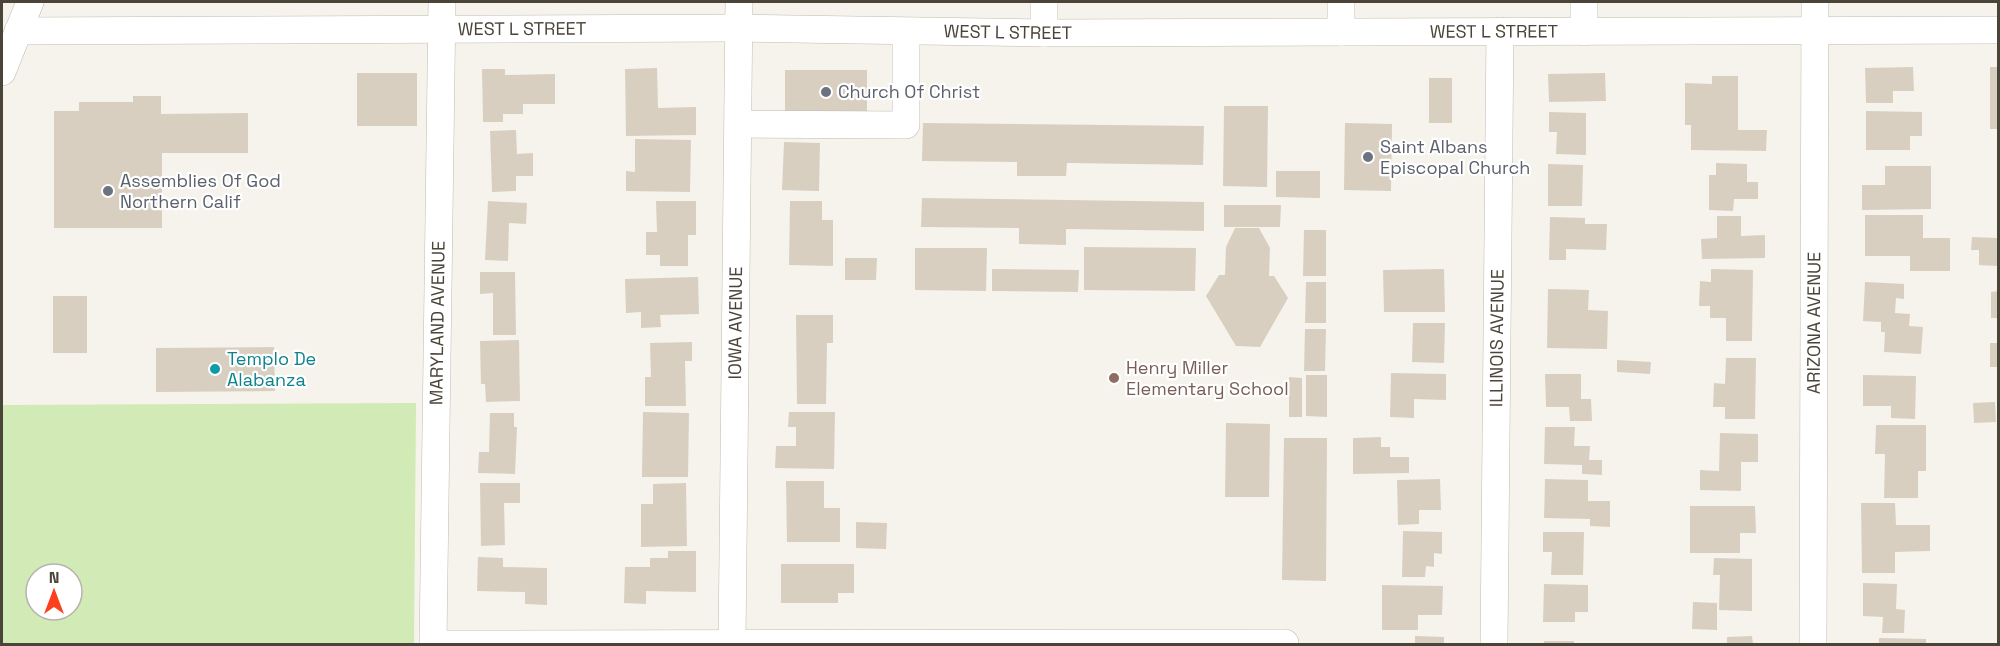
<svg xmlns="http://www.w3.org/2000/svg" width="2000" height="646" font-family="'Space Grotesk',sans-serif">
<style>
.green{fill:#d2eab5;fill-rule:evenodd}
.building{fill:#d8cfc1}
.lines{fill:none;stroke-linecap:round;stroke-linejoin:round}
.minor-casing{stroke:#c2bbae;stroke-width:28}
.minor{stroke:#fff;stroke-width:27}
.worship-dot{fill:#6b7280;stroke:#fff;stroke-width:2}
.culture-dot{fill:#0f9aa8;stroke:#fff;stroke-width:2}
.education-dot{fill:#8d6e63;stroke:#fff;stroke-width:2}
.labels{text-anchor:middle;stroke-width:4.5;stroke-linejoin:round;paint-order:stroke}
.street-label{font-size:18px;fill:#4b4439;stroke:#fff}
.worship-label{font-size:18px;fill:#5b616d;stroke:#fff;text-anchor:start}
.culture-label{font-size:18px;fill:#0d838f;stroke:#fff;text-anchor:start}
.education-label{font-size:18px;fill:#785e54;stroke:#fff;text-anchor:start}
</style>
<rect width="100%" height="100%" fill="#f6f3ec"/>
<path class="green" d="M416,403L414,644H2V405ZM36,574H72V610H36Z"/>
<g class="building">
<path d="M1913,67L1914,91H1893V103H1866L1865,68Z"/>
<rect x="1990" y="67" width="8" height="62"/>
<path d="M657,68L658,108L696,107V135L626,136L625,69Z"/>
<path d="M482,69H505V75L555,74V104H523V114H503V122H483Z"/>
<path d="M785,70H867V114L785,115Z"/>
<rect x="357" y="73" width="60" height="53"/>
<path d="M1605,73L1606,101L1549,102L1548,74Z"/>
<path d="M1712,76H1738V130H1767L1766,151L1691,150V125H1685V83L1712,84Z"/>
<rect x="1429" y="78" width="23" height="45"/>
<path d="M133,96H161V114L248,113V153H162V228H54V111H79V102H133Z"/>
<path d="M1224,106H1268L1267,187L1223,186Z"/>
<path d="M1866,111L1922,112V136H1910V150H1866Z"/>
<path d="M1549,112L1586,113V155L1556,154L1557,132H1549Z"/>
<path d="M923,123L1204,126L1203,165L1067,163L1066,176H1017V162L922,161Z"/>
<path d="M1345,123L1392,124L1391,191L1344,190Z"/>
<path d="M516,130L517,154L533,153V176H516V191L492,192L490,131Z"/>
<path d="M635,139L691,140L690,192L626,191V171L635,172Z"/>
<path d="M784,142L820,143L819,191L782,190Z"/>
<path d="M1716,163L1747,164V182H1758V199H1734L1733,211L1709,210V175H1716Z"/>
<path d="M1548,164L1583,165L1582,206H1548Z"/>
<path d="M1885,166H1931V209L1862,210V185H1885Z"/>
<path d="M1276,171H1320V198L1276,197Z"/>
<path d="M922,198L1204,202V231L1066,229V245L1019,244V228L921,227Z"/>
<path d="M488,201L527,203L526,224L509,223L508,261L485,260Z"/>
<path d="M656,201H696V235H688V266H660V255H646V232H657Z"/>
<path d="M790,201H822V220H833V266L789,265Z"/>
<path d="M1224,205H1281L1280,227H1224Z"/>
<path d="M1865,215H1923V238H1950V271H1910V256H1865Z"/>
<path d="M1717,216H1741V236L1765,235V258L1702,259L1701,239L1717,238Z"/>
<path d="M1550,217L1585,218V224H1607L1606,250L1566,249V260H1549Z"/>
<path d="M1235,228H1259L1270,248L1269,276H1274L1288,298L1260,347L1236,346L1206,296L1219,275H1225L1226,247Z"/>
<path d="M1304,230H1326V276H1303Z"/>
<path d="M1972,237L1998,238V266L1979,265V250H1971Z"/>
<path d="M1084,247L1196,248L1195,291L1084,290Z"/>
<path d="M915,248H987L986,291L915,290Z"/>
<path d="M845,258H877L876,280H845Z"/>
<path d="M992,269L1079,270L1078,292L992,291Z"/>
<path d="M1444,269L1445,312H1384L1383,270Z"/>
<path d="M1711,269L1753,270L1752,341H1726V318H1710V306H1699L1700,281L1711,282Z"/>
<path d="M480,272H515L516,335H493V293L480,294Z"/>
<path d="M698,277L699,314L660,315L661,327L641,328V312L626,313L625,279Z"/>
<path d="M1306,282H1326V323H1305Z"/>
<path d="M1865,282L1904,284V299L1896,298L1895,313L1910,314L1909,326L1923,327L1921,354L1884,352L1885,332H1881V322L1863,321Z"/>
<path d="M1548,289L1589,290L1588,310L1608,311L1607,349L1547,348Z"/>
<path d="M1998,291V318H1991V292Z"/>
<rect x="53" y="296" width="34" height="57"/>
<path d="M796,315H833V343H827L826,404H797Z"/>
<path d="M1413,323H1445L1444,363L1412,362Z"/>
<path d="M1305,329H1326L1325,371H1304Z"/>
<path d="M519,340L520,401L486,402L485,384H481L480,341Z"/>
<path d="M692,342V361H685L686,406H645V377H651L650,343Z"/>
<rect x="1990" y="343" width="8" height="24"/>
<path d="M274,347L275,391L156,392V348Z"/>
<path d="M1726,358H1756L1755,419H1725V407H1713L1714,383L1725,384Z"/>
<path d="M1617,360L1651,362L1650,374L1617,372Z"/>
<path d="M1391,373L1446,374V400L1414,399V418L1390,417Z"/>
<path d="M1545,374H1581V399H1591L1592,421H1570L1569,407H1546Z"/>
<path d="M1306,375H1327V417L1306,416Z"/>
<path d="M1863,375L1916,376L1915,419L1891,418V406H1863Z"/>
<path d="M1289,377L1302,378V417H1289Z"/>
<path d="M1995,402L1996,422L1974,423L1973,403Z"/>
<path d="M643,412L689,413L688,477H642Z"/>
<path d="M789,412H835L834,469L775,468L776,446H796V427H788Z"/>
<path d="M490,413H514V427H517L515,474L478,473L479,452H489Z"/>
<path d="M1226,423L1270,424L1269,497H1225Z"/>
<path d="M1876,425H1926V471H1918V498H1884L1885,454H1875Z"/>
<path d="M1545,427H1575L1574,446H1590L1589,460H1602V475L1582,474V465L1544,464Z"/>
<path d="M1720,433L1758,434V462H1741V491L1700,490V470L1719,471Z"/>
<path d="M1381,437V447H1390V457H1409V473L1353,474V438Z"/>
<path d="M1284,438H1327L1326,581L1282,580Z"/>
<path d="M1440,479L1441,510H1419V524L1398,525L1397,480Z"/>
<path d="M1545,479L1588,480V501H1610V527L1590,526V519L1544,518Z"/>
<path d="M786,481H824V508H840V542H787Z"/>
<path d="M480,483H520V503H504L505,545L481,546Z"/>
<path d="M686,483L687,546L641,547V504H653V484Z"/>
<path d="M1861,503H1895L1896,525H1930V551L1895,552V573H1862Z"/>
<path d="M1690,506H1755L1756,533H1740V553H1690Z"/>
<path d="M856,522L887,523L886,549L856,548Z"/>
<path d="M1403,531L1442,532V554L1434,553V567L1426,566L1425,577H1402Z"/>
<path d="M1543,532H1584L1583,575H1551L1552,552H1543Z"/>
<path d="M668,551H696V592L646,591V604L624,603L625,567H650V558H668Z"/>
<path d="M478,557L503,558V567L547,568V605L525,604V592L477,591Z"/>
<path d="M1714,558L1752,559V611L1719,610L1720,575H1713Z"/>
<path d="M781,564H854V593H838V603H781Z"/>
<path d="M1863,583L1897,584L1896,609L1905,610L1904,633H1882L1883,617L1863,616Z"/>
<path d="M1544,584L1588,585V612H1575V622H1543Z"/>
<path d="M1382,585L1443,586L1442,615H1418V630H1382Z"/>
<path d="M1693,602L1717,603V630L1692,629Z"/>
<path d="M1415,636L1444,637V644H1415Z"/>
<path d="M1752,636L1753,644H1727V637Z"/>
<path d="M1879,638L1926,639V644H1879Z"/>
<rect x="1544" y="641" width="30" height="3"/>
</g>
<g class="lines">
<defs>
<g id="minor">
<path id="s1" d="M18,31L739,28L1044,33L1998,30"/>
<path d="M1341,32V2"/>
<path d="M1584,32V2"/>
<path d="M1044,33V2"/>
<path d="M2,72L30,2"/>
<path d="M739,124L906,125V33"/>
<path d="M433,644L1285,643"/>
<path id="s2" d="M433,644L442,2"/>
<path id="s3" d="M732,644L739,2"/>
<path id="s4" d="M1494,644L1500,31"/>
<path id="s5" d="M1813,644L1815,2"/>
</g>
</defs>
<use href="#minor" class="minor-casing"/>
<use href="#minor" class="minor"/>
</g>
<g class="worship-dot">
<circle cx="826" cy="92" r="6"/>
<circle cx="1368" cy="157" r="6"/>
<circle cx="108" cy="191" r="6"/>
</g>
<circle class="culture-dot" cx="215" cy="369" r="6"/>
<circle class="education-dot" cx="1114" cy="378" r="6"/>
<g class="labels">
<g class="street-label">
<text dy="6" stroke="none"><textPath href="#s1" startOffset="504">WEST L STREET</textPath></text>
<text dy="6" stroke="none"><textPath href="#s1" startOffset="1476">WEST L STREET</textPath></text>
<text dy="6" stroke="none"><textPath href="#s1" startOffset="990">WEST L STREET</textPath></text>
<text dy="6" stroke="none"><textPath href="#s2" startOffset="321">MARYLAND AVENUE</textPath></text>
<text dy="6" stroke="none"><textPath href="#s3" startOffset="321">IOWA AVENUE</textPath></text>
<text dy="6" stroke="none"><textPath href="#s5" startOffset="321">ARIZONA AVENUE</textPath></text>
<text dy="6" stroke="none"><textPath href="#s4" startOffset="306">ILLINOIS AVENUE</textPath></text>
</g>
<g class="worship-label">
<text x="838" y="98">Church Of Christ</text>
<text x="1380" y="153">Saint Albans<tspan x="1380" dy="21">Episcopal Church</tspan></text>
<text x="120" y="187">Assemblies Of God<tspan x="120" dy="21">Northern Calif</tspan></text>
</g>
<g class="culture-label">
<text x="227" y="365">Templo De<tspan x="227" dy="21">Alabanza</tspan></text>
</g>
<g class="education-label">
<text x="1126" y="374">Henry Miller<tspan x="1126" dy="21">Elementary School</tspan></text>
</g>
</g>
<rect width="2000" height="646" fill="none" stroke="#4b4439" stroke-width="6"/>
<g transform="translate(54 592)"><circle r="28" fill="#ffffff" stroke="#b7b4b0" stroke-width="1.5"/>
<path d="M0-4.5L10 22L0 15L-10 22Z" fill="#fc3f1d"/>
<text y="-9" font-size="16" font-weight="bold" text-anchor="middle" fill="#4b4439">N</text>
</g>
</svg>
